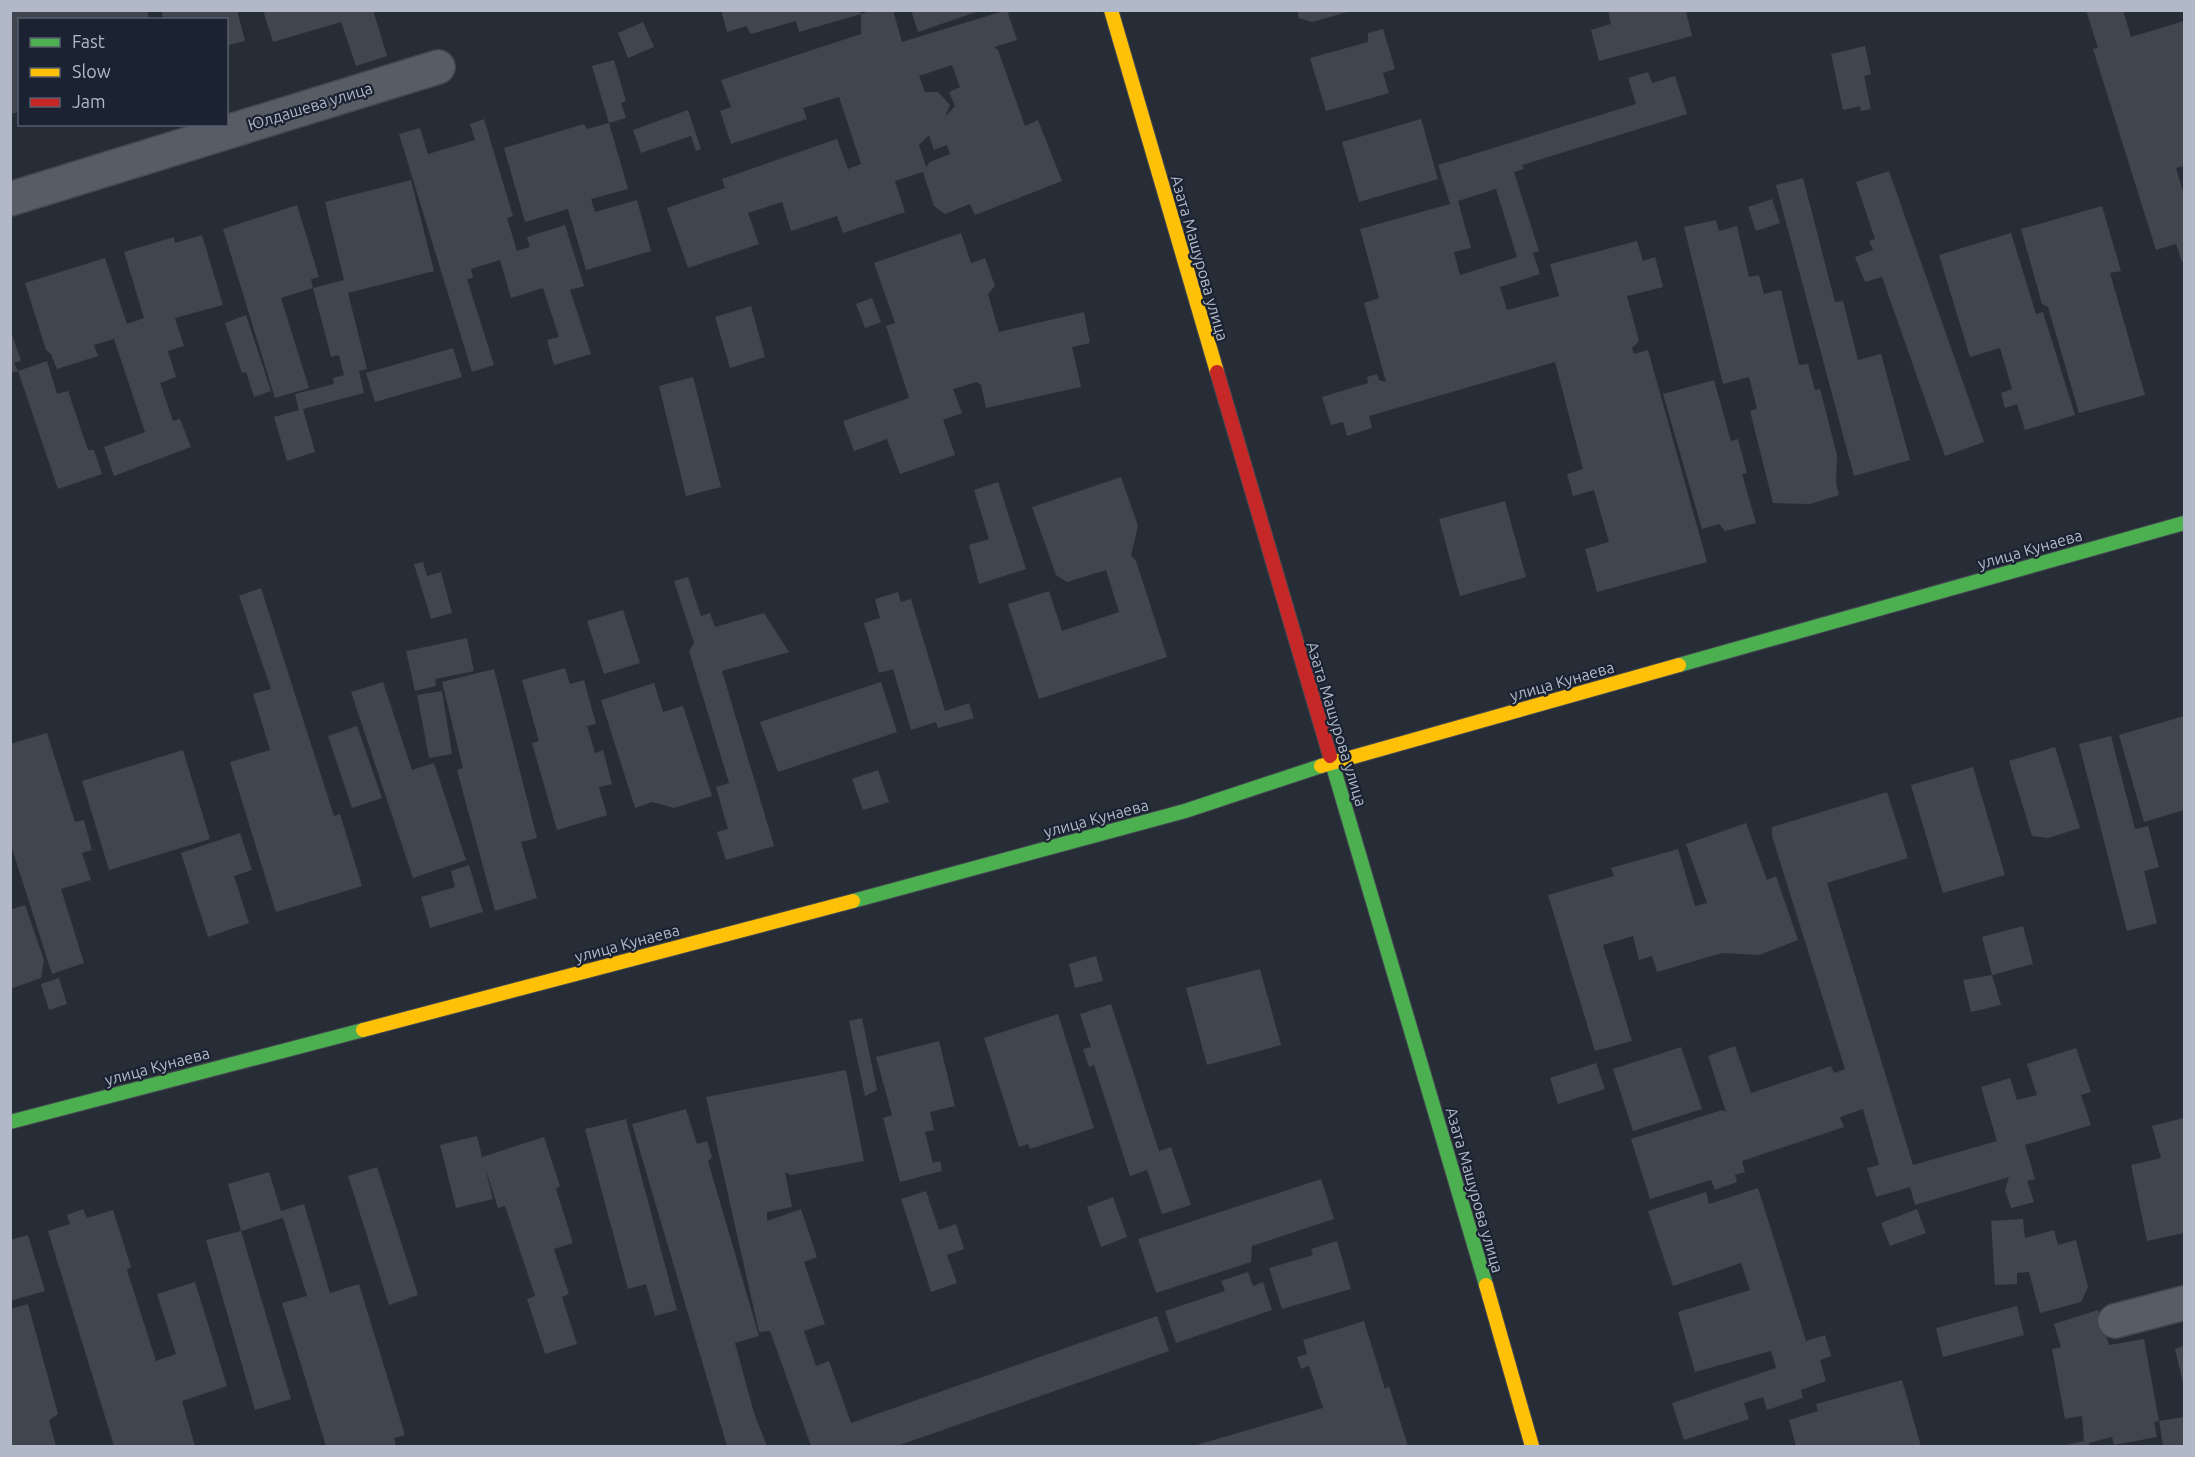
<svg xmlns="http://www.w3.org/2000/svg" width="2195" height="1457" font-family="Ubuntu,sans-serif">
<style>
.building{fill:#40454e;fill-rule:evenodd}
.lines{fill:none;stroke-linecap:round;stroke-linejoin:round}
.street-casing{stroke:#444850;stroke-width:36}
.fast-casing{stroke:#444850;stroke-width:16}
.slow-casing{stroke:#444850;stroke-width:16}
.jam-casing{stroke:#444850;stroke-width:16}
.street{stroke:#585c64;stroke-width:33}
.fast{stroke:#4caf50;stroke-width:14}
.slow{stroke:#ffc107;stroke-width:14}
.jam{stroke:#c62828;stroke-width:14}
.labels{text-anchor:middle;stroke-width:4.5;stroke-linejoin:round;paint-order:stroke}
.street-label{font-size:16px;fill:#b1b9c9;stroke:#1b2332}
</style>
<rect width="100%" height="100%" fill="#272d37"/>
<g class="building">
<path d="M147,10L149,20H20V112L10,114V11Z"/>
<path d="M161,10H237L245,41L226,46V20H164Z"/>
<path d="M263,10H373L387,56L356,66L341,22L273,42Z"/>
<path d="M721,10H860L861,14L799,32L796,21L751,34L746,26L727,32Z"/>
<path d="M873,10H893L902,42L1007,10L1017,40L994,47L998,50L1025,126L1038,120L1062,181L975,215L970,204L945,214L934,206L923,172L895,181L905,212L843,233L837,216L791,231L782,202L748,213L759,244L688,268L667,208L725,188L722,179L837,139L848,169L861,164L839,97L803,108L807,119L731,144L720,111L731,107L721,80L861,34V14ZM952,65L960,87L949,92L955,106L945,117L950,105L938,92H925L919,76ZM929,135L934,150L947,145L950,154L930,162L926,167L919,145Z"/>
<path d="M911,10H979V11L918,32Z"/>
<path d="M1297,10H1351V11L1312,22L1299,18Z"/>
<path d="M1608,10H1690L1686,12L1692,36L1599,61L1591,30L1611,24Z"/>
<path d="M2086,10H2123L2131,37L2184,21V166L2176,168L2184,195V261L2182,262L2176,244L2156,250L2093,49L2098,48Z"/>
<path d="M643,22L654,47L628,58L618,33Z"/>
<path d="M1383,29L1395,69L1383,73L1389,93L1326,111L1310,58L1368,42V33Z"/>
<path d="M1865,46L1871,74L1864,76L1871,109L1861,111L1860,106L1843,110L1831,54Z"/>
<path d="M614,60L626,101L621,103L626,118L609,123L592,66Z"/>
<path d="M1648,72L1652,83L1675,76L1687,114L1522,165L1524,169L1514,172L1539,251L1533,253L1540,274L1500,287L1507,310L1559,296L1550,264L1637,241L1643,261L1655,257L1663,287L1627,296L1639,341L1632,348L1634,354L1648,350L1707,562L1597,592L1585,549L1609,542L1594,490L1573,496L1567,474L1583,469L1555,362L1369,416L1372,428L1347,436L1343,422L1331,425L1322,397L1368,383L1367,377L1377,374L1379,380L1386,382L1364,303L1379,298L1360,229L1450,204L1438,165L1636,104L1628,78ZM1496,189L1517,257L1460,275L1454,252L1471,248L1458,201Z"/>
<path d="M688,110L701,149L696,151L691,136L641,153L633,130Z"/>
<path d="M484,119L513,216L507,218L517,251L530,247L527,237L565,225L584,286L570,290L591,354L554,365L547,340L559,337L543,288L511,298L500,260L471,269L473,278L467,279L494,365L472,372L399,134L420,128L428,154L475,140L470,124Z"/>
<path d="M1421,119L1438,179L1359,202L1342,142Z"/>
<path d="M609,123L628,189L591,199L595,212L637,200L651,251L586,270L568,209L525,222L504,148L584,124L587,129Z"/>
<path d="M1889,171L1984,442L1945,456L1882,277L1865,282L1855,257L1873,250L1869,241L1875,239L1856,182Z"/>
<path d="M1803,178L1835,302L1843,301L1858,360L1881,354L1910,460L1854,476L1776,185Z"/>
<path d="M411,180L434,271L348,293L367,369L359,371L364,393L303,409L315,452L287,461L274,417L299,410L295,394L334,384L333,378L344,375L339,355L331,357L313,288L344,280L325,202Z"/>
<path d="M1772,199L1780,223L1756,231L1748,207Z"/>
<path d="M297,205L319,277L311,279L313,288L281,298L309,388L275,398L223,229Z"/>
<path d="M2102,206L2121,271L2110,273L2145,395L2079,413L2048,307L2042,304L2021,229Z"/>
<path d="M1716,220L1719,231L1737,226L1749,277L1759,275L1764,294L1781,290L1799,365L1808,364L1815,390L1820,389L1837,455L1836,483L1839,495L1810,504L1773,503L1750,411L1757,409L1749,377L1723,384L1684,227Z"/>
<path d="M961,233L971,263L985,258L995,286L988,294L999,332L1084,312L1090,343L1072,347L1081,387L986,408L981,385L977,382L953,389L962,413L943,420L955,455L900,474L887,439L854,451L843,421L909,398L886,326L895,323L874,263Z"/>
<path d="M2011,233L2036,314L2043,312L2075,415L2025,430L2017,404L2005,408L2001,393L2012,389L2000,348L1970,357L1939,255Z"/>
<path d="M202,235L223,305L175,318L184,346L168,351L176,377L160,383L173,421L180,419L191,447L114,476L104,447L145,432L114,339L94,345L98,356L57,369L51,354L46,350L25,283L105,258L127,324L144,318L124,252L174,237L175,243Z"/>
<path d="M872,298L881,322L865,328L856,304Z"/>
<path d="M751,306L765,357L730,368L715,317Z"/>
<path d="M246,315L271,391L254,397L246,372L242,373L225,323Z"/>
<path d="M10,329L21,361L14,363L18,371L47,361L57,394L68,391L88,450H94L102,474L58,489L18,371L10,373Z"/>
<path d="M453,348L462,377L375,402L366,373Z"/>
<path d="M693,377L721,487L686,496L659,386Z"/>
<path d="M1714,380L1731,441L1738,439L1747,473L1742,474L1756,523L1725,531L1719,524L1702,529L1663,394Z"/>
<path d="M1121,477L1138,526L1131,555L1136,561L1167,657L1039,699L1008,604L1049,591L1062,631L1119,612L1106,570L1067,582L1056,575L1032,507Z"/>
<path d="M998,482L1026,569L979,584L969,545L989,539L974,490Z"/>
<path d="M1505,501L1526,577L1460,596L1439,519Z"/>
<path d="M423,562L427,576L441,572L452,613L431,619L414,564Z"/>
<path d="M688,577L701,616L710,613L715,627L764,613L789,652L722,671L774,846L726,860L717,832L728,829L716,787L729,783L689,651L694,643L674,581Z"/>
<path d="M261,588L334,816L340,814L362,886L276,912L230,762L270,750L253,694L271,689L239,596Z"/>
<path d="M898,592L901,602L911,599L945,711L969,703L974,718L938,728L936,722L911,730L893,669L879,673L864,623L880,618L875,599Z"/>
<path d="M623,610L640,663L604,674L587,621Z"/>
<path d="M467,638L474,671L435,679L436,686L415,691L406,651Z"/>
<path d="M565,668L570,684L584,680L596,724L587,726L595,753L603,750L612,784L599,787L607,815L557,830L532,743L539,741L522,680Z"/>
<path d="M494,669L537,838L521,842L537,898L495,911L457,770L463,768L442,682Z"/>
<path d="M383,682L412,770L434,763L466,860L413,878L351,692Z"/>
<path d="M881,682L897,732L778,772L760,722Z"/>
<path d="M654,683L663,712L683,706L712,796L674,808L652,802L635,808L601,700Z"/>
<path d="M442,691L452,754L429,758L417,695Z"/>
<path d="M2184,716V810L2144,822L2119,735Z"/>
<path d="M357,726L382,798L352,808L328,736Z"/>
<path d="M47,733L75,822L84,820L92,850L82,853L91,880L61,889L84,963L52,974L10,842V744Z"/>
<path d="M2111,736L2135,829L2148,826L2159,867L2144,871L2157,923L2127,931L2079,744Z"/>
<path d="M2055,747L2080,828L2048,838L2032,836L2009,761Z"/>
<path d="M183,750L210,839L109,870L82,781Z"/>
<path d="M1973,767L2005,875L1943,893L1911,785Z"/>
<path d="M878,770L889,802L863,810L852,779Z"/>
<path d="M1887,792L1908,858L1827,883L1913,1165L1997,1141L1981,1087L2010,1078L2017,1100L2037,1095L2027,1064L2076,1048L2091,1092L2081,1095L2091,1125L2025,1145L2035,1179L2027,1181L2034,1202L2011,1208L2005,1190L2009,1177L1915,1205L1910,1187L1876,1197L1867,1168L1879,1165L1863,1109L1840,1117L1844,1127L1742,1161L1745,1172L1735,1175L1737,1182L1715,1190L1711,1180L1650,1199L1631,1139L1722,1110L1726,1112L1708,1056L1735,1046L1751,1093L1831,1066L1834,1073L1845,1069L1772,836V827Z"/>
<path d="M1746,823L1767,880L1776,876L1798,940L1759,955L1722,953L1657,972L1652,956L1639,960L1633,936L1603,945L1632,1041L1595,1051L1548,895L1614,876L1611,868L1678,849L1695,906L1707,903L1686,844Z"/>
<path d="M240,833L252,870L234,876L249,923L208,937L181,853Z"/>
<path d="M469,865L483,912L430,928L421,897L455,887L451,871Z"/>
<path d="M25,905L44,960L41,978L10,989V910Z"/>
<path d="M2023,926L2033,964L1992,975L1982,937Z"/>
<path d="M1096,956L1103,981L1075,988L1069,964Z"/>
<path d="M1260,969L1281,1045L1207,1065L1186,988Z"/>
<path d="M1992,975L2001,1005L1971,1012L1963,980Z"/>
<path d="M59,978L67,1004L49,1010L41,984Z"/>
<path d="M1111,1004L1159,1151L1171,1147L1191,1205L1162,1214L1147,1170L1130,1176L1094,1065L1089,1067L1083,1049L1091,1047L1080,1014Z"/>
<path d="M1058,1014L1094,1128L1030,1149L1028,1144L1019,1147L984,1038Z"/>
<path d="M862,1018L877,1090L865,1096L849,1021Z"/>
<path d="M939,1041L955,1106L930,1112L934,1130L925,1132L933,1163L940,1161L942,1171L900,1182L883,1118L892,1115L876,1057Z"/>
<path d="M1681,1047L1702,1109L1633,1131L1613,1069Z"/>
<path d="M1596,1063L1605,1089L1558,1104L1550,1078Z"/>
<path d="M846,1070L864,1161L791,1175L785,1172L792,1207L767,1212V1221L801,1209L817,1257L804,1262L825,1324L804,1331L816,1366L829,1361L851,1423L1157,1316L1169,1351L897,1446H811L770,1331L759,1332L706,1097Z"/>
<path d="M686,1109L697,1144L707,1141L712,1157L708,1161L759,1336L735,1343L754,1413L767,1446H727L632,1124Z"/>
<path d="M2184,1118V1233L2147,1241L2131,1165L2161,1158L2152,1126Z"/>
<path d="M626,1119L677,1310L655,1316L646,1284L628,1289L585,1129Z"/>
<path d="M477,1136L482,1157L544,1137L560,1186L556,1189L573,1243L554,1249L569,1294L562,1297L577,1344L545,1354L527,1299L535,1296L505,1206L498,1208L485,1167L493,1199L456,1208L440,1145Z"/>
<path d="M377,1167L418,1295L389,1305L348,1176Z"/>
<path d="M269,1172L281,1211L304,1204L330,1293L359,1284L405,1435L394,1438L396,1446H326L282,1303L307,1296L283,1218L241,1231L228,1184Z"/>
<path d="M1321,1179L1334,1219L1252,1246L1251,1262L1156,1293L1138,1239Z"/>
<path d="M1758,1188L1806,1341L1825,1335L1831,1356L1820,1360L1826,1381L1801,1390L1803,1398L1767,1410L1763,1397L1744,1403L1749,1419L1684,1440L1672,1403L1776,1368L1771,1351L1695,1372L1678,1312L1750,1290L1741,1263L1673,1286L1648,1211L1706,1192L1709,1204Z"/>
<path d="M926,1191L939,1230L956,1224L964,1249L947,1255L957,1283L931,1292L901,1199Z"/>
<path d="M1113,1197L1127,1237L1101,1247L1087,1207Z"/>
<path d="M83,1209L87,1218L113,1210L131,1267L127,1270L156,1361L176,1354L157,1294L195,1282L227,1386L182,1401L195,1446H114L48,1231L70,1224L67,1215Z"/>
<path d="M1917,1209L1926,1233L1890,1246L1881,1223Z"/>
<path d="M2023,1219L2025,1238L2054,1230L2058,1245L2076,1240L2088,1287L2081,1302L2040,1313L2029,1272L2017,1273V1284L1995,1285L1991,1221Z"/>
<path d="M241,1231L291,1399L255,1410L206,1240Z"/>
<path d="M28,1235L45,1291L10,1301V1240Z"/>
<path d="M1337,1241L1351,1289L1282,1309L1269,1268L1313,1255L1311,1249Z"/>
<path d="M1248,1272L1253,1286L1263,1282L1272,1310L1176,1343L1165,1311L1225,1291L1221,1281Z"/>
<path d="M28,1304L58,1414L49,1420L56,1446H10V1309Z"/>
<path d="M2017,1306L2024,1335L1943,1357L1936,1328Z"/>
<path d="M2098,1310L2109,1345L2144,1339L2159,1421L2184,1417V1446H2163L2159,1421L2154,1422L2157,1437L2114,1445L2112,1437L2089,1443L2090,1446H2061L2084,1441L2082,1416L2065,1419L2052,1349L2061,1347L2054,1324Z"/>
<path d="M1364,1321L1385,1389L1389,1386L1408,1446H1193L1323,1408L1309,1366L1301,1369L1297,1357L1307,1354L1303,1340Z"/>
<path d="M2184,1346V1387L2175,1349Z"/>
<path d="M1902,1380L1921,1446H1796L1789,1420L1818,1411L1816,1404Z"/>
</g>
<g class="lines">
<defs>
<g id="street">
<path d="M10,199L438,67"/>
<path d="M2115,1321L2184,1303"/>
</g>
<g id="fast">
<path d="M1679,665L2184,523"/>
<path d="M1330,756L1486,1285"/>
<path d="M853,901L1185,811L1321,766"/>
<path d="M10,1122L363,1030"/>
</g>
<g id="slow">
<path d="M1111,10L1217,372"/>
<path d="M1321,766L1679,665"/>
<path d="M363,1030L853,901"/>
<path d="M1486,1285L1532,1446"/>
</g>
<path id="jam" d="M1217,372L1330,756"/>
</defs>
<use href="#street" class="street-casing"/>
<use href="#fast" class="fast-casing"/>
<use href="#slow" class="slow-casing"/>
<use href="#jam" class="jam-casing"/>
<use href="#street" class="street"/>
<use href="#fast" class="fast"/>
<use href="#slow" class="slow"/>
<use href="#jam" class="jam"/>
</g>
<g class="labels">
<g class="street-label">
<text transform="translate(310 106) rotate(-17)" y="6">Юлдашева улица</text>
<text transform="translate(1200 258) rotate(74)" y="6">Азата Машурова улица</text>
<text transform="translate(2030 549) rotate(-16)" y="6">улица Кунаева</text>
<text transform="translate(1562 681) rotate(-16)" y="6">улица Кунаева</text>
<text transform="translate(1337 724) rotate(73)" y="6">Азата Машурова улица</text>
<text transform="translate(1096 818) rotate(-15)" y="6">улица Кунаева</text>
<text transform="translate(627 943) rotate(-15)" y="6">улица Кунаева</text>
<text transform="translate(157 1066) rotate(-15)" y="6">улица Кунаева</text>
<text transform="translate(1475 1190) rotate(74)" y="6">Азата Машурова улица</text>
</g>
</g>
<rect width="2195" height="1457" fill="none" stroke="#b1b9c9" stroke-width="24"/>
<rect x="18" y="18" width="210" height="108" fill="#1b2332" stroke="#575f6e" stroke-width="1.5"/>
<rect x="30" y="38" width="30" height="9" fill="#4caf50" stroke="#575f6e" stroke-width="1.5"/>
<text x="72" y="48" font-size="18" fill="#b1b9c9">Fast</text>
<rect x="30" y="68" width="30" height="9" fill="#ffc107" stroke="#575f6e" stroke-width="1.5"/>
<text x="72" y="78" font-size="18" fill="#b1b9c9">Slow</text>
<rect x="30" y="98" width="30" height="9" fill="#c62828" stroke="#575f6e" stroke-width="1.5"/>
<text x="72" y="108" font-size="18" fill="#b1b9c9">Jam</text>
</svg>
